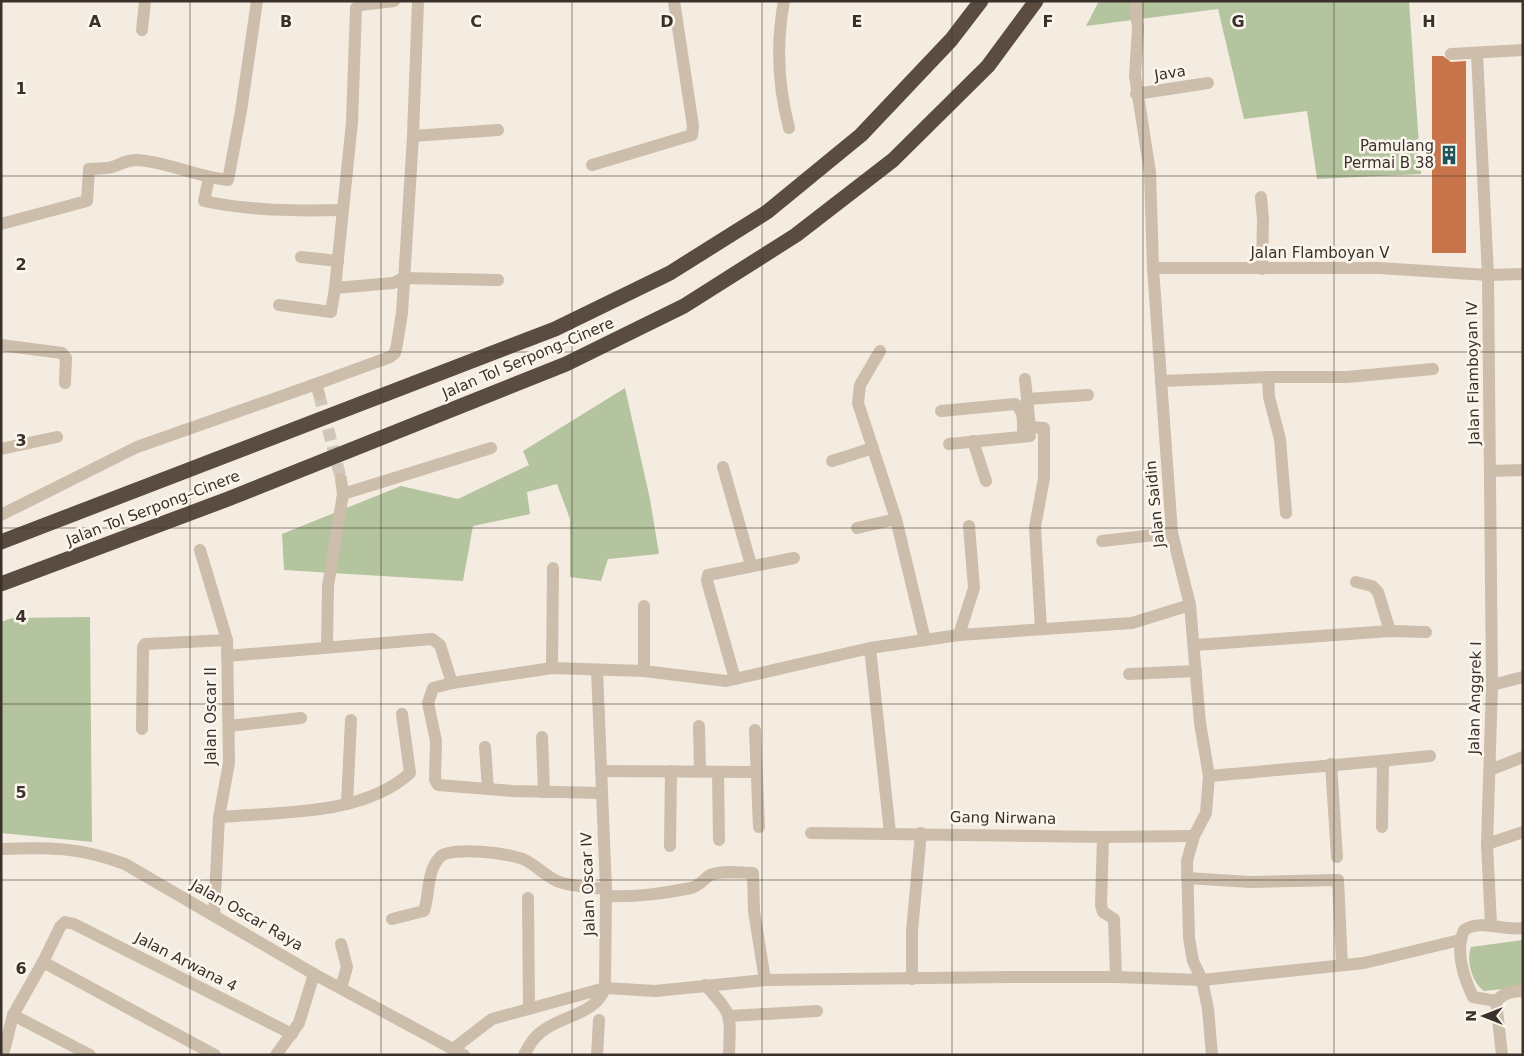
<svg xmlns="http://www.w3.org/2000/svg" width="1524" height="1056" font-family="'DejaVu Sans',sans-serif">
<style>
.green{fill:#b4c49f}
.building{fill:#c8734a}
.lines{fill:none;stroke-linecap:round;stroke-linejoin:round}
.minor-tunnel{stroke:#cfc7bc;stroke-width:12;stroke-dasharray:12 6;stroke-linecap:butt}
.minor{stroke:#cdbdab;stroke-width:12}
.highway{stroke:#5b4c41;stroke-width:15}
.grid{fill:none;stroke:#3a312a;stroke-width:1;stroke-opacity:0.55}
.labels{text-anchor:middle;stroke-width:5;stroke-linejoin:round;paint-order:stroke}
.street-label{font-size:15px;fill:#3a312a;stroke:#fbf6ed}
.poi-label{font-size:15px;fill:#3a312a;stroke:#fbf6ed;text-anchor:end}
.grid-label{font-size:16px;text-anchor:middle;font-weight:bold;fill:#3a312a;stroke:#fbf6ed;stroke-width:5;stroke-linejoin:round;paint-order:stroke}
</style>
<rect width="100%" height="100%" fill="#f4ece0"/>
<g class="green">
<path d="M1099,1H1409L1421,174L1317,179L1307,111L1244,119L1218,9L1086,26Z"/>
<path d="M625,388L650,499L659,554L608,559L601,581L570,577V519L557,484L527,492L530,514L473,526L463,581L284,570L282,534L401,486L458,499L529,465L523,451Z"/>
<path d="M90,617L92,842L1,833V622L12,618Z"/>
<path d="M1523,940V987L1484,991C1472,983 1466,960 1471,947Z"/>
</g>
<path class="building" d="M1432,56H1443L1451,62L1466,61V253H1432Z"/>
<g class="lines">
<path class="minor-tunnel" d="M319,394L341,479"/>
<g class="minor">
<path d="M394,1L361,5L356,8L352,122L335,288L393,283L403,278L498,280"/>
<path d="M784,1C776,44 778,86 789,128"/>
<path d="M1135,1L1138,28L1135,76L1150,172L1153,268L1172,533L1190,605L1200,723L1209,776L1206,813L1194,836L1187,861L1189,938L1193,961L1202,980L1208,1009L1212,1055"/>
<path d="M142,30L145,1"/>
<path d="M1451,54L1523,50"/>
<path d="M1477,54L1488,275L1492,685L1487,844L1491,925"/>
<path d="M1136,94L1208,83"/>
<path d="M413,136L498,130"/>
<path d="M592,165L692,135L693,126L674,1"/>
<path d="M209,178L204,201C250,211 296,211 343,210"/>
<path d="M1261,197L1263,220L1262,269"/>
<path d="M1,224L87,201L89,169C96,168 105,169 112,167C123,164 124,160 137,160C169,162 196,177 228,180L241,111L257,1"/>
<path d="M301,257L338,261"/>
<path d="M1153,268H1379L1488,275L1523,274"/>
<path d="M279,305L331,312L335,288"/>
<path d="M1,345L62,353L66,358L65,383"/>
<path d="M880,351L860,385L858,403L896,519L925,640"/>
<path d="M1268,377L1269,397L1280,439L1286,513"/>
<path d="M1025,379L1030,427L1044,428V478L1035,527L1041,629"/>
<path d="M1161,381L1268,377H1347L1433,369"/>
<path d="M319,394L316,384L390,357L395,353L397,344L402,313L413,136L418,1"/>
<path d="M1027,399L1088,395"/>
<path d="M941,411L1015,404C1025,410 1023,426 1023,436"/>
<path d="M973,441L986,481"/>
<path d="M949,444L1030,436"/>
<path d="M1,449L57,437"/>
<path d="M832,461L873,448"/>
<path d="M723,467L751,565"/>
<path d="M1490,471L1523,470"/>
<path d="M343,494L491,448"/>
<path d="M1,515L137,447L316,384"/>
<path d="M857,528L896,519"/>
<path d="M1102,541L1172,533"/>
<path d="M200,550L227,640L229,763L219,817L214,915"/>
<path d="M1356,582L1372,586L1378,592L1390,631"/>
<path d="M644,606V671"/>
<path d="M959,635L974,588L969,526"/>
<path d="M1195,645L1390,631L1426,632"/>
<path d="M327,646L328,586L343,494L341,479"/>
<path d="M870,648L890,833"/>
<path d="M227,656L432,639L440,645L452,683"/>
<path d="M552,668L553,568"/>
<path d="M1129,674L1196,671"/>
<path d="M735,679L707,581L708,575L794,558"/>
<path d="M1492,685L1523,677"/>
<path d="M229,726L301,718"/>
<path d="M699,726L700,771"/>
<path d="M142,729L143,647L145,644L227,640"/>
<path d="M755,730L759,827"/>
<path d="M542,737L544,792"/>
<path d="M485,747L488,789"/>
<path d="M1331,764L1337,857"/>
<path d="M1490,770L1523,757"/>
<path d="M601,771L756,772"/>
<path d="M718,772L719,840"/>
<path d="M1209,776C1283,769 1356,764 1430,756"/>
<path d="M601,793L513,791L438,785L435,780L436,741L428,703L433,688L452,683L552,668L644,671L726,681L870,648L959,635L1132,623L1190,605"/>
<path d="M347,804L351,720"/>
<path d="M219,817C278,812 363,816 410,773L402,714"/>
<path d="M1382,827L1383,762"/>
<path d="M811,833L1103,837L1194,836"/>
<path d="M1103,837L1101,905L1103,912L1114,919L1116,977"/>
<path d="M1487,844L1523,832"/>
<path d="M670,846L671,771"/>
<path d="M1,849C49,847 79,847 125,864L314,974L464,1055"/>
<path d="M1187,878L1250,882L1338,880L1342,965"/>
<path d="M606,896C638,897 660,894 691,888C698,887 704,879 710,875C722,870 740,873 753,873L754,911L765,980"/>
<path d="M528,898L529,1008"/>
<path d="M392,919L424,911C430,894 426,872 440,857C450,846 512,853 525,860C537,866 545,876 557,881C571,887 590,887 606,889"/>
<path d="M43,962L215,1055"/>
<path d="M912,979V931L921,833"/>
<path d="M705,985C734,1016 730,1014 729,1055"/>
<path d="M341,988L347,967L341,944"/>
<path d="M1496,1001L1473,997C1463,976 1455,951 1464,930C1481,919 1504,931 1523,928"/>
<path d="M13,1015L90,1055"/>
<path d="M730,1016L817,1011"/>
<path d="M453,1049L492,1019L605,988L655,991L765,980L1009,977H1116L1202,980L1364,963L1460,940"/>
<path d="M3,1055L13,1015L43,962L60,927L65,922L74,924L292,1034"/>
<path d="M276,1055L299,1023L314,974"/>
<path d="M524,1055C528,1047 533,1038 540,1033C560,1015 595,1016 605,988L606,889L597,670"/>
<path d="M597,1055L599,1020"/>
<path d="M1502,1055L1496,1001C1504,993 1512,991 1523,991"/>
</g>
<g class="highway">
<path d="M1,542L555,329L670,273L767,212L861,135L951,40L981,1"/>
<path d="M1,584L228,499L566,364L684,306L796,235L893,160L988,66L1036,1"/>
</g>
</g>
<path class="grid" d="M190,1V1055M381,1V1055M572,1V1055M762,1V1055M952,1V1055M1143,1V1055M1334,1V1055M1,176H1523M1,352H1523M1,528H1523M1,704H1523M1,880H1523"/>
<defs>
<symbol id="building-bare" viewBox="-9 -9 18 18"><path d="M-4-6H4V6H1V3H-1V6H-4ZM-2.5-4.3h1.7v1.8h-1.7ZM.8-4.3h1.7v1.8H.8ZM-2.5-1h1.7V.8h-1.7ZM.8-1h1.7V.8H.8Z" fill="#1f545d" stroke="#fbf6ed" stroke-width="2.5" paint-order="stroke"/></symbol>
</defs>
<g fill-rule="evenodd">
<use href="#building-bare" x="1435" y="141" width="28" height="28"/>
</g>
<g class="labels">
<g class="street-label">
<text transform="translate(1170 73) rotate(-9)" y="5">Java</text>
<text x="1320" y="258">Jalan Flamboyan V</text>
<text transform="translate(528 358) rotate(-23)" y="5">Jalan Tol Serpong–Cinere</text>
<text transform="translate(1473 373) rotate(-91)" y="5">Jalan Flamboyan IV</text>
<text transform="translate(1155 504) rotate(-96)" y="5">Jalan Saidin</text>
<text transform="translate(153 508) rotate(-21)" y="5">Jalan Tol Serpong–Cinere</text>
<text transform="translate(1475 698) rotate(-89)" y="5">Jalan Anggrek I</text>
<text transform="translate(211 716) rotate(-90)" y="5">Jalan Oscar II</text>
<text transform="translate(1003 818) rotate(1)" y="5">Gang Nirwana</text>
<text transform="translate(588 884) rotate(-92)" y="5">Jalan Oscar IV</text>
<text transform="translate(247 915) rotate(30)" y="5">Jalan Oscar Raya</text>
<text transform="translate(186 962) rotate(27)" y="5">Jalan Arwana 4</text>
</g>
<g class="poi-label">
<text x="1434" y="151">Pamulang<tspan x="1434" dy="17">Permai B 38</tspan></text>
</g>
</g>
<g class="grid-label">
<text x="95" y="27">A</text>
<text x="286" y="27">B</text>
<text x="476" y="27">C</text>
<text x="667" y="27">D</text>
<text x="857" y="27">E</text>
<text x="1048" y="27">F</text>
<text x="1238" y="27">G</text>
<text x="1429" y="27">H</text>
<text x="21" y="94">1</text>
<text x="21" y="270">2</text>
<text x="21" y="446">3</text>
<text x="21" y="622">4</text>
<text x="21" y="798">5</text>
<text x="21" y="974">6</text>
</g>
<rect width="1524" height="1056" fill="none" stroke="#3a312a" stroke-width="5"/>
<g transform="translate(1484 1016) rotate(270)" stroke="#fbf6ed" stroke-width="4" paint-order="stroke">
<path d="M0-4L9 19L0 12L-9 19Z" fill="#3a312a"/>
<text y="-8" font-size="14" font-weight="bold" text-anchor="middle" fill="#3a312a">N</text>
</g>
</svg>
